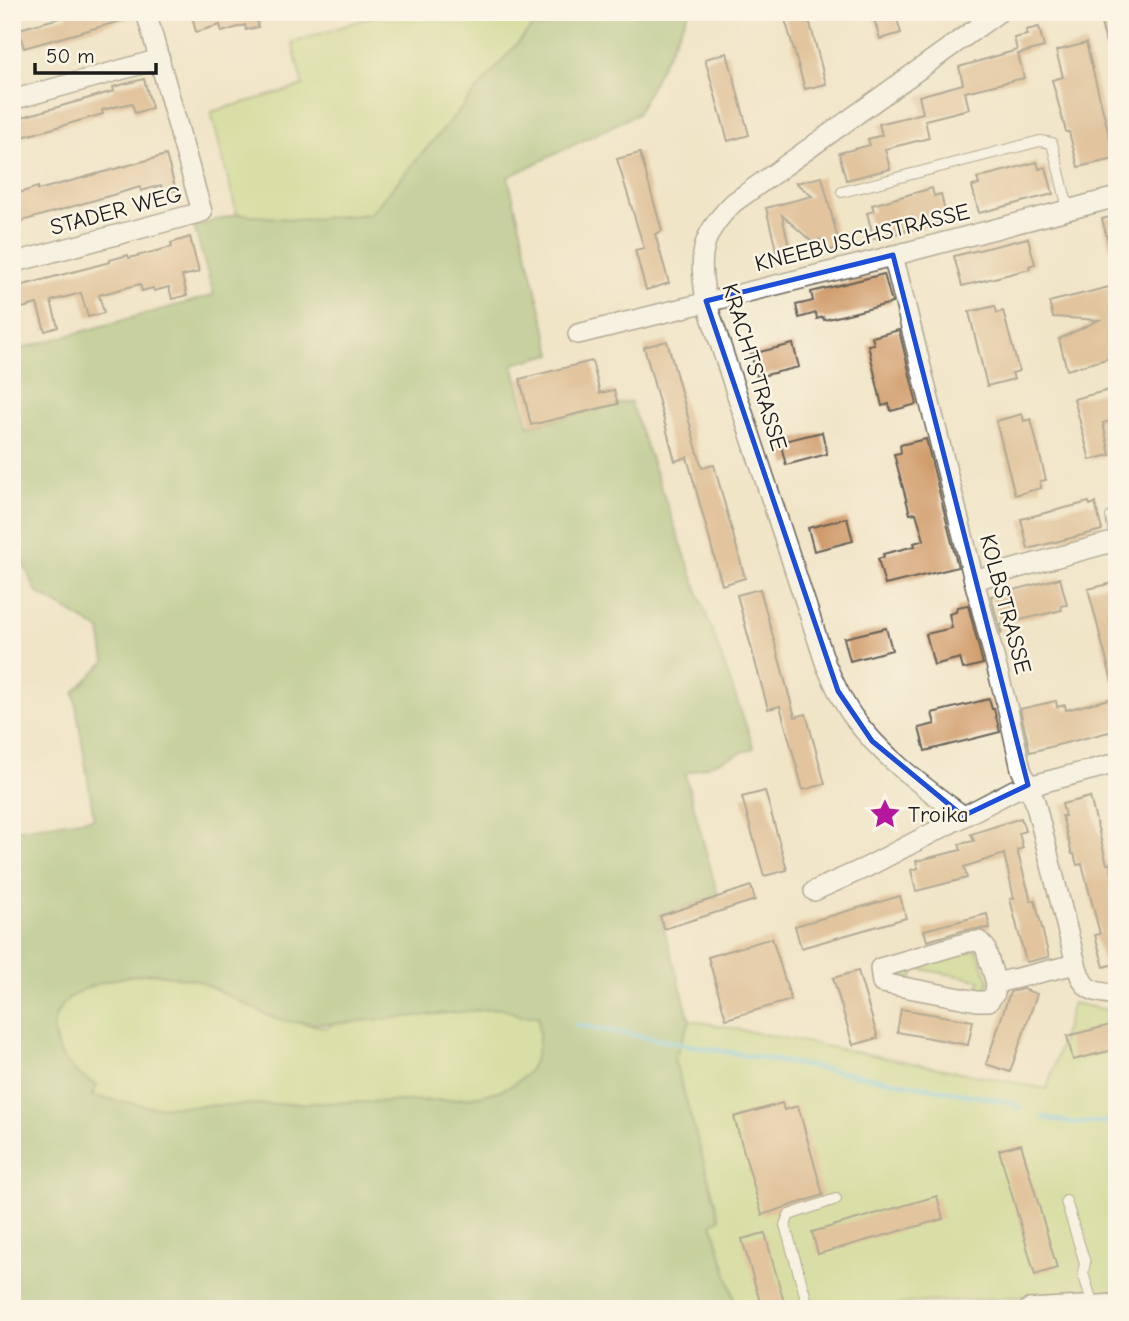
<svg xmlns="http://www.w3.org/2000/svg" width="1129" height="1321" font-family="'Comic Neue',sans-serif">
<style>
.green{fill:#bbd67c;stroke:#6c794c;stroke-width:2}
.forest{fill:#94b76c;stroke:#586a44;stroke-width:2;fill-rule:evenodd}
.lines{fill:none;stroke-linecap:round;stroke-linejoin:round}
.stream{stroke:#63c7e1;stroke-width:5}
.building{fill:#d09b6b}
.lane-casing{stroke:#676258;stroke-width:12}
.street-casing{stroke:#676258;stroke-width:22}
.lane{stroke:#fff;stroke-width:10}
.street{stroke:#fff;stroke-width:19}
.marked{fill:none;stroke:#1d4ed8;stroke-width:5;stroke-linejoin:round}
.labels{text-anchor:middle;stroke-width:5;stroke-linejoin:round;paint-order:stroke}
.street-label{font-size:23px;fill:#1c1c1c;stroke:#fcf5e5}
.poi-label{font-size:23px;fill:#1c1c1c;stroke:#fcf5e5;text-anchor:start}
</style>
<rect width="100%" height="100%" fill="#fcf5e5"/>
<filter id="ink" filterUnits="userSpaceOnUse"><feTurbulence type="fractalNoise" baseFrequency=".0143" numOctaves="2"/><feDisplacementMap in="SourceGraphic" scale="14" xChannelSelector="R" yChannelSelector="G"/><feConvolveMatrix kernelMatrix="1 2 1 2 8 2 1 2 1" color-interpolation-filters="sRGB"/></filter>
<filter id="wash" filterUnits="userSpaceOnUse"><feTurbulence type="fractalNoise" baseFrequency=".00686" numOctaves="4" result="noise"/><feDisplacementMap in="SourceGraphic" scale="28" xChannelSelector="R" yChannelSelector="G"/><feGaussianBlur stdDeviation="1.57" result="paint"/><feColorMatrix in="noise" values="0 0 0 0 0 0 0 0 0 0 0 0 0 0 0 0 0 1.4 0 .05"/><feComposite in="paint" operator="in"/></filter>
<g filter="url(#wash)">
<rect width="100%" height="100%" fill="#f1e5c8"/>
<g class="green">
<path d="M387,12H552L529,30L370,214L297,220L237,214L211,112L303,86L292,43Z"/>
<path d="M977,950L989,981L986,989L978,992L980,980L915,968L912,980L904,976L906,968L909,966Z"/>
<path d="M153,973L197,980L271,1017L327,1028L336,1021L503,1008L521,1016H538C539,1030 541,1046 536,1060C523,1093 479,1097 449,1100L153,1107L91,1096L96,1085C77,1076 62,1063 56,1042C39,988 117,977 153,973Z"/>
<path d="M1073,1003L1117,1012V1291L910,1303L871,1309H737L712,1222L720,1219L674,1059L690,1020L1047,1089Z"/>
</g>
<path class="forest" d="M552,12H689L637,114L508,177L552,354L513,364L529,426L630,401L754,748L685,774L718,896L660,915L690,1020L674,1059L720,1219L712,1223L737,1309H12V830L94,818L74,692L105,662L100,630L37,592L17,551L12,533V351L214,295L194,227L237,214L297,220L370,214L529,30ZM153,973L197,980L271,1017L292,1022L332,1024L503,1008L521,1016H538C547,1083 506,1094 449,1100L153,1107L92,1096L97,1085C78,1076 63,1064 56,1044C39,989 115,977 153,973Z"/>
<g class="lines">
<g class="stream">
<path d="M577,1025L1009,1102L1021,1108"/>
<path d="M1042,1117L1073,1123L1117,1122"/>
</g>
</g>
<g id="blocks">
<g class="building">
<path d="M66,12H134L135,17L24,48L19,29L67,16Z"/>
<path d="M191,12H276V16L257,21L258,27L246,30L245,25L222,32L220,25L196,32Z"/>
<path d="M783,12H807L826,84L805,89Z"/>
<path d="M872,12H895L901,33L880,39Z"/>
<path d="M1112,12H1117V67H1112L1099,15Z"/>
<path d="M1039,27L1044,47L1018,54L1024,78L965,92L969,109L925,120L929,138L885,149L890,169L846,180L839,153L870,145L868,139L882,135L879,124L923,113L919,96L963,84L959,67L1017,50L1014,38L1027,35L1026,30Z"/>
<path d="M1086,43L1115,159L1078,167L1069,132H1066L1052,80L1063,77L1056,51Z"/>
<path d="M727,53L749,135L728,141L705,59Z"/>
<path d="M144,79L152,108L135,113L132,103L102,110L103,114L12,140V120L114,91L113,87Z"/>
<path d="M640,153L662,231L655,234L669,283L646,290L635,250L644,248L617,159Z"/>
<path d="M166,155L176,190L164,193L161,185L141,191L140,187L12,224V195L38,187V190Z"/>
<path d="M1037,162L1039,169L1046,167L1053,194L979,213L972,186L979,185L977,178Z"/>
<path d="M822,177L840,248L826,251L824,239L812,242L782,215L790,251L777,254L766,208L812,196L796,183Z"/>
<path d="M932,188L934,196L941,194L947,221L874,239L867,213L874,211L872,205Z"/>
<path d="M1117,215V257H1112L1102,219Z"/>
<path d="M190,237L199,272L182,276L187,295L172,299L169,287L154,291L153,288L142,291L140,284L99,295L104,313L88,317L81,293L51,301L58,327L45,331L37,304L22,308L16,287L110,262V260L128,255L129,258L172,247L171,243Z"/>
<path d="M1028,238L1035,264L1029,266L1030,269L962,286L954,256Z"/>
<path d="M884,274L892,303L824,320L823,317L817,319L816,313L799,318L796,305L813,301L811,292Z"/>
<path d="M1117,285V356L1067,370L1059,339L1099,320L1053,317L1049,302Z"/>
<path d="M995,306L997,313L1003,311L1019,371L1012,373L1014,379L987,386L969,312Z"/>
<path d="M899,330L917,404L891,411L889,404L882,406L868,345L874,344L872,337Z"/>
<path d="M667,341L702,468L714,465L745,578L722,585L687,457L675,461L644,347Z"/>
<path d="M793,344L799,367L757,377L751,354Z"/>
<path d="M592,361L600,393L614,390L618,404L531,425L520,379Z"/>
<path d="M1117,388V419L1103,423L1110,455L1090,460L1074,399Z"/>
<path d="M1022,414L1024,421L1031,419L1046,480L1040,481L1041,488L1015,495L996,421Z"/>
<path d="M822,432L827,454L786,465L780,442Z"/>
<path d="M926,439L958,567L885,585L878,559L884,557L883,554L915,546L914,543L924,540L916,513L910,514L894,454L901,453L900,445Z"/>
<path d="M1089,502L1090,505L1095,503L1102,530L1028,549L1021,519Z"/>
<path d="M847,518L853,541L814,551L808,528Z"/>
<path d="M1060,578L1067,605L1061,606L1062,610L1000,625L1002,633L1001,634L991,596Z"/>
<path d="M1117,582V681H1112L1088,589Z"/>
<path d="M760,589L795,717L806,714L825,784L803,790L780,706L768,709L737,595Z"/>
<path d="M968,605L983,664L963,669L960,658L934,665L926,634L952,628L949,614L956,612L957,607Z"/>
<path d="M886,628L892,650L850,661L844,638Z"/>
<path d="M1117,697V730L1030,752L1020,709L1056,701L1057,707L1065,705L1066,710Z"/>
<path d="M989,699L992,709H994L1000,732L925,751L919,728L935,724L932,713Z"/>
<path d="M765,791L787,870L764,876L742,797Z"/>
<path d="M1090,797L1107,864H1110L1117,891V963L1104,967L1095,935L1100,934L1082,864L1077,865L1074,854H1072L1062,816H1065L1062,804Z"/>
<path d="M1021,818L1025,831L1019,833L1023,848L1017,850L1031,901L1035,900L1049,957L1026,962L1010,899L1014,898L1004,854L964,867L967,878L916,891L911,870L918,868L916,861L961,850L959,844L974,841L971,834Z"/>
<path d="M751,886L755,900L664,929L660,916Z"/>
<path d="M900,896L906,918L801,948L795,926Z"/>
<path d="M987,914L990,928L965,930L927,941L924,930Z"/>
<path d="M772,938L791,1000L726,1019L708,957Z"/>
<path d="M858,971L878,1038L853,1045L833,978Z"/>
<path d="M1023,989L1037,994L1010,1072L986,1064L1010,992Z"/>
<path d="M901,1009L973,1021L968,1045L897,1032Z"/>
<path d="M1111,1025L1117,1049L1073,1060L1067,1036Z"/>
<path d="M782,1103L784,1110L798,1106L823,1195L762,1215L734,1117Z"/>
<path d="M1021,1144L1057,1268L1035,1275L999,1150Z"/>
<path d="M937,1196L943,1219L818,1254L812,1232Z"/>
<path d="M765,1233L771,1256L786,1309H762L742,1239Z"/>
</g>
</g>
</g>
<g filter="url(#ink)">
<use href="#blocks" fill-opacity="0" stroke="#676258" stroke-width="2"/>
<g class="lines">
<defs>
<g id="lane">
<path d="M842,192L1040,141L1052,143L1068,208"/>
<path d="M1116,541L1111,517L1117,515"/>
<path d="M1066,1201L1085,1263L1083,1273L1093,1305"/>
<path d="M809,1309L785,1225L789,1215L836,1199"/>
</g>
<g id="street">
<path d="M12,100L160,59"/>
<path d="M893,255L974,580L1008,710L1021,769L1035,802L1076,964C1084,992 1090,991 1117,995"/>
<path d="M12,263L202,212L146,12"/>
<path d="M578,334L861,264L1117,197"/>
<path d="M974,580L1116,541"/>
<path d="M963,816C923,786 883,758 854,718C842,702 834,683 826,665L706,301C699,255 699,237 733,203L999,12"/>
<path d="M814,891L867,867L1014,790L1117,763"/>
<path d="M996,983L995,993L989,1001H977L882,983L880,968L968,942L979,941L985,947L996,983L1076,964"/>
<path d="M1029,1309L1117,1304"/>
</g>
</defs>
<use href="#lane" class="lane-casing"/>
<use href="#street" class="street-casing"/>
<use href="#lane" class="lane"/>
<use href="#street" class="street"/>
</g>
</g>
<path d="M0 0H1129V1321H0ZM893,255L1028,785L963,816L872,741L838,691L706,301Z" fill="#f1e5c8" fill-opacity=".55" fill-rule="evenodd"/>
<path class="marked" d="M893,255L1028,785L963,816L872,741L838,691L706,301Z"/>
<defs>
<symbol id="sight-bare" viewBox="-9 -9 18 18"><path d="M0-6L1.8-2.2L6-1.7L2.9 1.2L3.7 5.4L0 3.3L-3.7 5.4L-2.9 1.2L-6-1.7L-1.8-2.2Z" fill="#b5179e" stroke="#fcf5e5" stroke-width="2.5" paint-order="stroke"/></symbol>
</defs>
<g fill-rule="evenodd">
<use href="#sight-bare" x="863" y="792" width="44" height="44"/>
</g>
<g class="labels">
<g class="street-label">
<text transform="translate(116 210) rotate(-15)" y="8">STADER WEG</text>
<text transform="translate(862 237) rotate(-14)" y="8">KNEEBUSCHSTRASSE</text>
<text transform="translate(755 367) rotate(73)" y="8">KRACHTSTRASSE</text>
<text transform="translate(1006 604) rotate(75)" y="8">KOLBSTRASSE</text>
</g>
<g class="poi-label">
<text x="908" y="822">Troika</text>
</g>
</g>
<rect width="1129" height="1321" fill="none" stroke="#fcf5e5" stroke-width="42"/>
<path d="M35 63v10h121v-10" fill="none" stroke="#1c1c1c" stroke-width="3.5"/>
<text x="46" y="63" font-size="21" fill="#1c1c1c" stroke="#fcf5e5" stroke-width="5" paint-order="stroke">50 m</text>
</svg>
